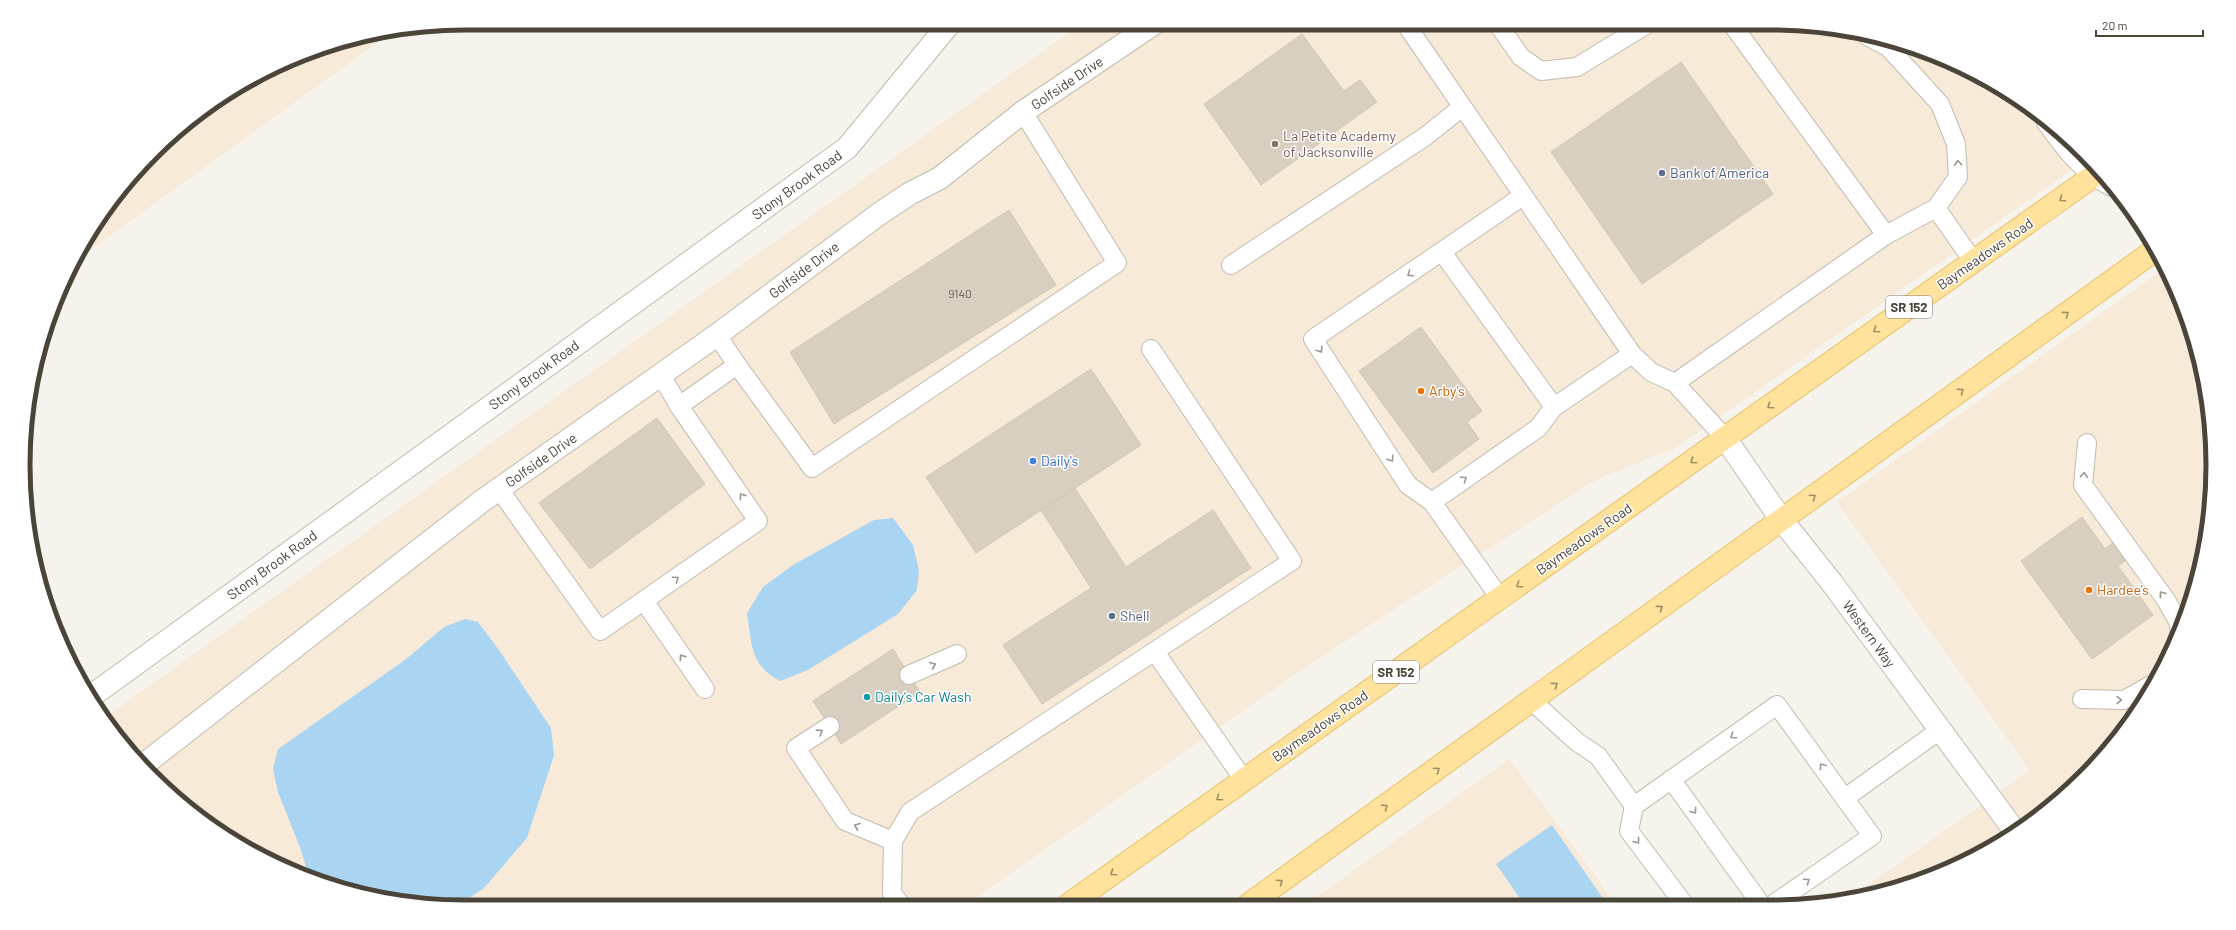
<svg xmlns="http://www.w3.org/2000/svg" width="2236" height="930" font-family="Barlow,sans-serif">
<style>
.commercial{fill:#f7ead8}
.water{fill:#a9d4f2}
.building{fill:#d8cfc1;stroke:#d3c7b4}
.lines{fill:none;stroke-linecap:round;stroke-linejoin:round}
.service-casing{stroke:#c2bbae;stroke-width:20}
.minor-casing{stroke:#c2bbae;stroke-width:24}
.primary-casing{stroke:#e6c16a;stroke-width:24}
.service{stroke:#fff;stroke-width:18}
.minor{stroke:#fff;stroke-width:22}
.primary{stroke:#ffe39c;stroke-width:22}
.oneway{stroke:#9c9892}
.oneway2{stroke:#9c8c66}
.education-dot{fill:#8d6e63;stroke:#fff;stroke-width:1.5}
.service-dot{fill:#5c6f8a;stroke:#fff;stroke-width:1.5}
.food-dot{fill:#e8710a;stroke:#fff;stroke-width:1.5}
.shop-dot{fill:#3f7fe0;stroke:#fff;stroke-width:1.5}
.culture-dot{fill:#0f9aa8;stroke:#fff;stroke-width:1.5}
.labels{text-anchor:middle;stroke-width:3;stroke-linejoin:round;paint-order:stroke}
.number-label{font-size:12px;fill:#6e675b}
.shield{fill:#fff;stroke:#817c74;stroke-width:1}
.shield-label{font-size:13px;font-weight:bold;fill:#4b4439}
.street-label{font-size:14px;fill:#4b4439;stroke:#fff}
.education-label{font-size:14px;fill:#785e54;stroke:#fff;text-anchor:start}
.service-label{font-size:14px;fill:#4e5e75;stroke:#fff;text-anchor:start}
.food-label{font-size:14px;fill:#c56008;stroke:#fff;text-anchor:start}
.shop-label{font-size:14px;fill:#366cbe;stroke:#fff;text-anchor:start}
.culture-label{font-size:14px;fill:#0d838f;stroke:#fff;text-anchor:start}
.rim{fill:none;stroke:#4b4439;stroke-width:5}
</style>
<rect width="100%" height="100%" fill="#f6f3ec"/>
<g class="commercial">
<path d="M1083,23H1771L1829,27L1913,46L1992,82L2062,133L2087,159L1677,447L1596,480L1411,598L1290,678L964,906L465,907L407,903L323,884L244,848L196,816L133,757L104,718Z"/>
<path d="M395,30L75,261L82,244L133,174L174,133L244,82L323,47L379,31Z"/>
<path d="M2166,267L2198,350L2212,436L2209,522L2190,607L2139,710L2062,797L1966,862L1913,884L1850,898L2030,770L1837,502Z"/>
<path d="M1509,759L1616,904L1306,905Z"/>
</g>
<g class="water">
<path d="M893,518L913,545L919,570L917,590L898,614L808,670L780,681C750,665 752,644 747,613L763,587L793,565L874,520Z"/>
<path d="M465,619L478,622L499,650L551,728L554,755L527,838L484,888L457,906L407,903L323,884L309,877L301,850L278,792L273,769L278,749L405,660L444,627Z"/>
<path d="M1552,825L1607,904H1524L1496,864Z"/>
</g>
<g class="building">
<path d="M1302,34L1344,91L1360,80L1377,102L1261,185L1204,104Z"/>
<path d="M1681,62L1773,194L1642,284L1551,152Z"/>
<path d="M1009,210L1056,285L834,424L790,352Z"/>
<path d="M1421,327L1482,411L1467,422L1479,439L1433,473L1359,371Z"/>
<path d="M1091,369L1141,445L976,553L926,477Z"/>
<path d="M657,418L705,484L590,569L539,503Z"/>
<path d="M1075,488L1126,567L1213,510L1251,568L1042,704L1003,645L1091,588L1041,510Z"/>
<path d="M2082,517L2105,549L2114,542L2126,560L2118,566L2153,615L2092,659L2021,561Z"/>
<path d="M893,649L920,692L841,744L813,701Z"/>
</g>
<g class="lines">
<defs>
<g id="service">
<path d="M1405,23L1632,354L1651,372L1675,383L1886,235"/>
<path d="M1497,23L1521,57L1541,71L1577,67L1649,23"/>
<path d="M1731,23L1886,235L1936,208L1958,177L1956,144L1940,104L1888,47L1867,36"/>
<path d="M1936,208L1973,261"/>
<path d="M1442,252L1554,407"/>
<path d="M1231,265L1426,136L1462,107"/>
<path d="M717,335L737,365"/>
<path d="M1675,383L1725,438"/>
<path d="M679,406L737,365L812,468L1117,263L1023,112"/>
<path d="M2087,443L2083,485L2166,600L2179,623V628"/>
<path d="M499,489L600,631L758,521L679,406L661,375"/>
<path d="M1432,502L1538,428L1554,407L1632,354"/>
<path d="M1500,598L1432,502L1408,485L1313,339L1523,196"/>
<path d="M644,601L705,689"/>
<path d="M1155,652L1244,780"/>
<path d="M909,675L957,654"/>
<path d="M2082,699L2124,700L2151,685"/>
<path d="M1532,701L1577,742L1598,756L1634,806"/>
<path d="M830,726L796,748L845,821L893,841"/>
<path d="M1671,779L1760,903"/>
<path d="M1845,798L1940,730"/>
<path d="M1684,904L1629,831L1634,806L1777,705L1872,836L1775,903"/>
<path d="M902,906L892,893L893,841L910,812L1292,561L1151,349"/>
</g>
<g id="minor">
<path d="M2048,122C2066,147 2084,171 2112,185"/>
<path d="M1725,438L1781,519L1832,583L2014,830"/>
<path d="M90,697L847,148L950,23"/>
<path d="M142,766L482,501L717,335L879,214L909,194L940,178L1023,112L1155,23"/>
</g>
<g id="primary">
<path d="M1068,905L2099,172"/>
<path d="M1248,905C1552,688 1853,468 2155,250"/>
</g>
</defs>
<use href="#service" class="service-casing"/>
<use href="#minor" class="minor-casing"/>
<use href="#primary" class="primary-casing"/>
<use href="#service" class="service"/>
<use href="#minor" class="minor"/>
<use href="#primary" class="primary"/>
</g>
<defs><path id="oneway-chevron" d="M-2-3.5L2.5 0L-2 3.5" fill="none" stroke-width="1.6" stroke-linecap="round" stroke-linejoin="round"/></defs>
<g class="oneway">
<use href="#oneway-chevron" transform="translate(1958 163) rotate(-93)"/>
<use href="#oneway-chevron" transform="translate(1410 274) rotate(146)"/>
<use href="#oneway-chevron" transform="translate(1320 350) rotate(57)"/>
<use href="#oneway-chevron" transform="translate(1391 459) rotate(57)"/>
<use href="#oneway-chevron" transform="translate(2084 475) rotate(-85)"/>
<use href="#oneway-chevron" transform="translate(1464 479) rotate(-35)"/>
<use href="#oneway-chevron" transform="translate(742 496) rotate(-125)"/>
<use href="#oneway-chevron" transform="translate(676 579) rotate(-35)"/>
<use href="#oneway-chevron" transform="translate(2162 594) rotate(-126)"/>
<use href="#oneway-chevron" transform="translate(682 657) rotate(-124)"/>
<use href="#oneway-chevron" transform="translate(933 665) rotate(-23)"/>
<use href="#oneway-chevron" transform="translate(2119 700) rotate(-1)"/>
<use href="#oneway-chevron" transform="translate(820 732) rotate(-33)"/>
<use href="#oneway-chevron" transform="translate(1733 736) rotate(145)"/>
<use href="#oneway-chevron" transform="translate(1822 766) rotate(-126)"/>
<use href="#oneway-chevron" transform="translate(1694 811) rotate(54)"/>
<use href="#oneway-chevron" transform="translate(857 826) rotate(-158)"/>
<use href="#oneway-chevron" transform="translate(1637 841) rotate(53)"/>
<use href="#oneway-chevron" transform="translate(1807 881) rotate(-35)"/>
</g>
<g class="oneway2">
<use href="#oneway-chevron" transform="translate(2062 199) rotate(145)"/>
<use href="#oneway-chevron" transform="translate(2066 314) rotate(-36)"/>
<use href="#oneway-chevron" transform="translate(1876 330) rotate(145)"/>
<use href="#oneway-chevron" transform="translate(1961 391) rotate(-36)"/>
<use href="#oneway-chevron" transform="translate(1770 406) rotate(145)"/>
<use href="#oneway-chevron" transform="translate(1693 461) rotate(145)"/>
<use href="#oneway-chevron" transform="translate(1813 497) rotate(-35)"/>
<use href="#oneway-chevron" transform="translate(1519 585) rotate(145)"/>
<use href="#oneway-chevron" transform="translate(1660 608) rotate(-36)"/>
<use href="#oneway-chevron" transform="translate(1555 685) rotate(-36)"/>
<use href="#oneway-chevron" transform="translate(1437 770) rotate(-35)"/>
<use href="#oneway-chevron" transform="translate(1219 798) rotate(145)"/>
<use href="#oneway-chevron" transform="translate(1385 807) rotate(-35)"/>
<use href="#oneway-chevron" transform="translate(1113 873) rotate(145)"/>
<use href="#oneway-chevron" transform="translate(1280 882) rotate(-35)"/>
</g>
<circle class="education-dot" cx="1275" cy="144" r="4"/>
<g class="service-dot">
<circle cx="1662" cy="173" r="4"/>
<circle cx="1112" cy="616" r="4"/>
</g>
<g class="food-dot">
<circle cx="1421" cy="391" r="4"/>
<circle cx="2089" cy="590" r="4"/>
</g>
<circle class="shop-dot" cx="1033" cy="461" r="4"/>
<circle class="culture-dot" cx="867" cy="697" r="4"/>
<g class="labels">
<g class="number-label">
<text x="960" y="298">9140</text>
</g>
<g class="shield">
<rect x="1886" y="296" width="46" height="22" rx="3"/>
<rect x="1373" y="661" width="46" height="22" rx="3"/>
</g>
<g class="shield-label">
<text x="1909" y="312">SR 152</text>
<text x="1396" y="677">SR 152</text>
</g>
<g class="street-label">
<text transform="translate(1067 83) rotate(-34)" y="5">Golfside Drive</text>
<text transform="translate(797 185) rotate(-36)" y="5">Stony Brook Road</text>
<text transform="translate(1985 254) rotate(-35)" y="5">Baymeadows Road</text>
<text transform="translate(804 270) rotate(-37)" y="5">Golfside Drive</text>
<text transform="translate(534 375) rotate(-36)" y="5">Stony Brook Road</text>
<text transform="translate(541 460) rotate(-35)" y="5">Golfside Drive</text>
<text transform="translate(1584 539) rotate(-35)" y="5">Baymeadows Road</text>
<text transform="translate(272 565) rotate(-36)" y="5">Stony Brook Road</text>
<text transform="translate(1869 634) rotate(54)" y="5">Western Way</text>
<text transform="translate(1320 726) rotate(-35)" y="5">Baymeadows Road</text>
</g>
<g class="education-label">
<text x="1283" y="141">La Petite Academy<tspan x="1283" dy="16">of Jacksonville</tspan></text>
</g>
<g class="service-label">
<text x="1670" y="178">Bank of America</text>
<text x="1120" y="621">Shell</text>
</g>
<g class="food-label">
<text x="1429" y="396">Arby's</text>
<text x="2097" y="595">Hardee's</text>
</g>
<g class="shop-label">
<text x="1041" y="466">Daily's</text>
</g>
<g class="culture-label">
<text x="875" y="702">Daily's Car Wash</text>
</g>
</g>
<path d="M0 0H2236V930H0ZM465 30H1771A435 435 0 0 1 2206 465V465A435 435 0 0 1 1771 900H465A435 435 0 0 1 30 465V465A435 435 0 0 1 465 30Z" fill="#fff" fill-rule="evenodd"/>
<path class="rim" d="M465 30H1771A435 435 0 0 1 2206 465V465A435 435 0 0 1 1771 900H465A435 435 0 0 1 30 465V465A435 435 0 0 1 465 30Z"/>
<path d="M2096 30v6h107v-6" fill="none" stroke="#4b4439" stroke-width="2"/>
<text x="2102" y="30" font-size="12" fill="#4b4439" stroke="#ffffff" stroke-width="3" paint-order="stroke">20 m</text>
</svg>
